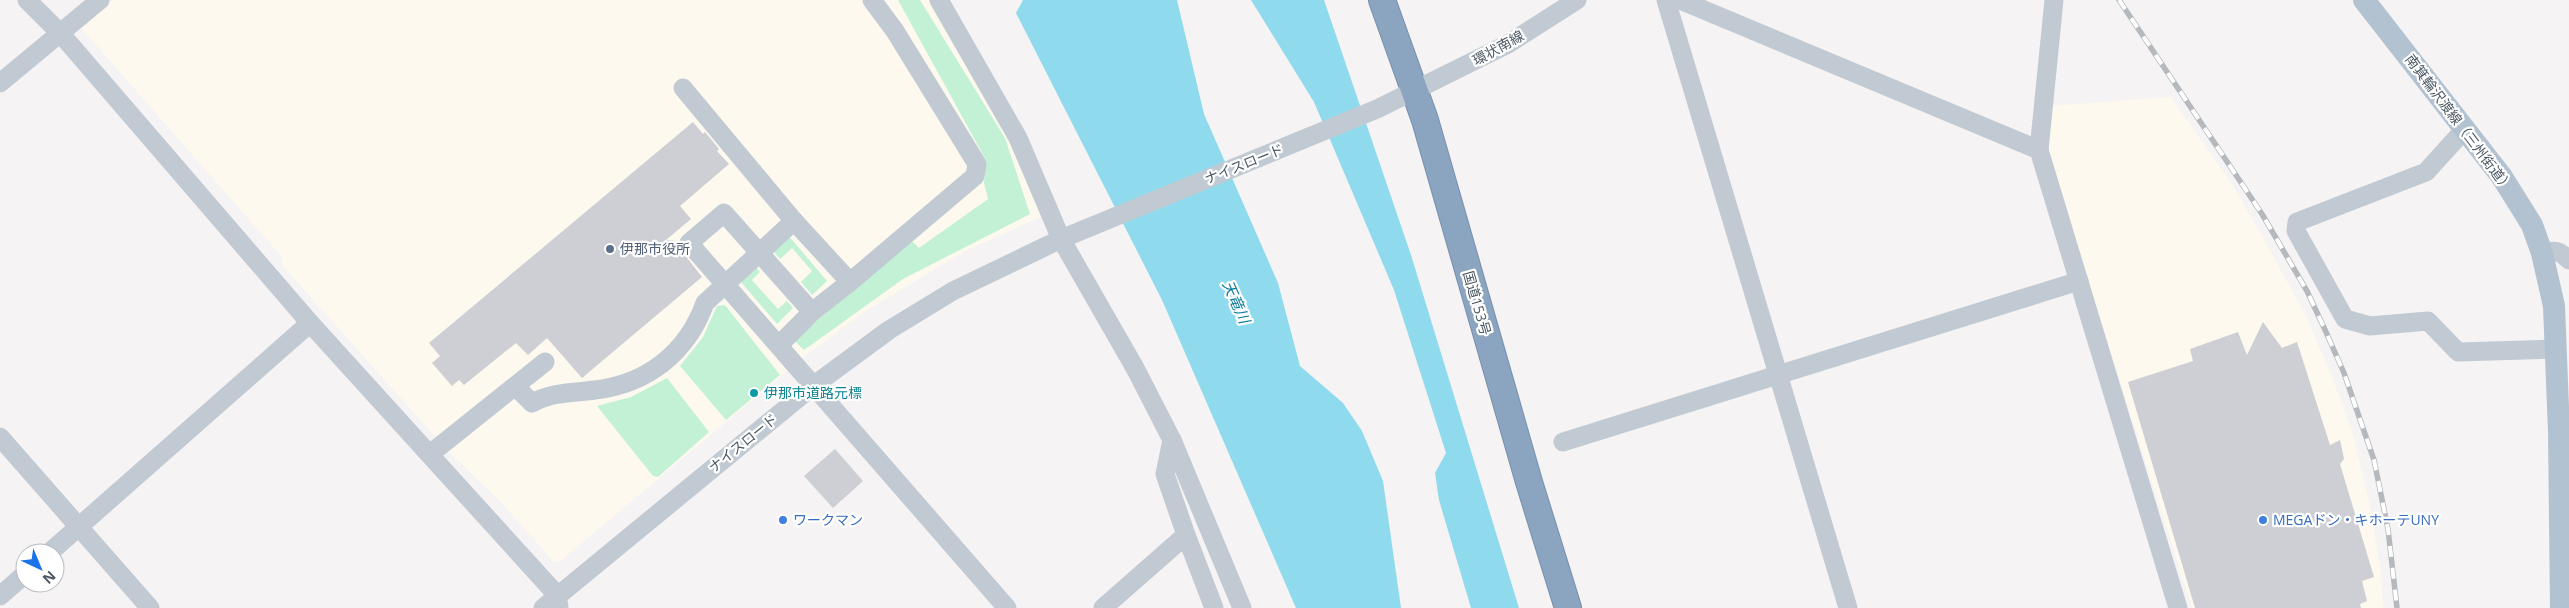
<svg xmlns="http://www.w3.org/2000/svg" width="2569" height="608" font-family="'Open Sans','Noto Sans JP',sans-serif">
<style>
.commercial{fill:#fdf9ef}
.green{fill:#c3f1d5}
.water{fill:#90daee}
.building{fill:#cdcfd5}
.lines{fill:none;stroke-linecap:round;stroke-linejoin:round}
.highway-casing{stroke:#7690ad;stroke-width:28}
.minor{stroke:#c1cad2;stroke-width:19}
.major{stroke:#b3c2d1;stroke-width:22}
.highway{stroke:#8ba5c1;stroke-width:26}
.rail-casing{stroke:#b5b8bd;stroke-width:5.5}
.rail{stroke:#fff;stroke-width:4;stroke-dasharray:11;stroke-linecap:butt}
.service-dot{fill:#5c6f8a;stroke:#fff;stroke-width:2}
.culture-dot{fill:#0f9aa8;stroke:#fff;stroke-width:2}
.shop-dot{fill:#3f7fe0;stroke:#fff;stroke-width:2}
.labels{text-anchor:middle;stroke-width:4.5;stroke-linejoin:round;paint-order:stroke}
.street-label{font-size:14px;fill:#4a5661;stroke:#fff}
.service-label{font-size:14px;fill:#4e5e75;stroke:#fff;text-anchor:start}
.culture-label{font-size:14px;fill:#0d838f;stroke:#fff;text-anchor:start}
.shop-label{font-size:14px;fill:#366cbe;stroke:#fff;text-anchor:start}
.water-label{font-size:15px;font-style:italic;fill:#0c7c9b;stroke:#fff}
</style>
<rect width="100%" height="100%" fill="#f5f3f3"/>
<g class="commercial">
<path d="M113,0H929L1012,140L1043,216L965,251L864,312L805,356L559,562H554L499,500L447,450L283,266L282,257L81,28Z"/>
<path d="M2171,97L2231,183L2261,234L2306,316L2332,377L2352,431L2369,502L2380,565L2383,608H2192L2045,145L2050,106Z"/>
</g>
<g class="green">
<path d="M898,0H920L1005,138L1030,214L903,279L804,350L794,340L912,241L919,248L988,199L984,183L986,160Z"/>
<path d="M788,235L827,281L812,295L801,282L812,271L792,248L780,259L772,250Z"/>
<path d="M755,266L760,272L752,280L778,309L787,301L793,308L777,324L740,281Z"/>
<path d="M725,305L780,375L726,420L680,366L703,337L717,306Z"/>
<path d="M667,378L709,432L658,477L653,476L597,406L631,397Z"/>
</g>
<g class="water">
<path d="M1023,0H1177L1204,114L1278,283L1300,366L1343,403L1362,431L1383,481L1401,608H1296L1162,300L1016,13Z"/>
<path d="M1251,0H1324L1411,255L1519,608H1471L1439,500L1435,473L1446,453L1394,290L1314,102Z"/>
</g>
<g class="building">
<path d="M693,122L703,134L705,132L719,149L717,151L729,164L680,206L691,219L666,240L678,241L681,250L702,277L582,378L547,338L528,355L516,343L464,385L459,380L452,386L432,363L440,356L429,343Z"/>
<path d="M2263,322L2282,348L2297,342L2330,445L2340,440L2344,459L2340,464L2374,577L2362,581L2367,601L2360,604L2361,608H2195L2128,382L2193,361L2190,349L2238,332L2247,355Z"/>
<path d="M835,449L863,481L833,508L804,476Z"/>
</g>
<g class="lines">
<defs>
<path id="highway" d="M1382,0L1425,120L1529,482L1568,608"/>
</defs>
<use href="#highway" class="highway-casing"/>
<g class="minor">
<path d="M27,0L61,34L310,323L557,595L559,607"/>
<path d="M939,0L1018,138L1061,239L1135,368L1172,440L1242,608"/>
<path d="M1666,0L1848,608"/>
<path d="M1680,0L2039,150"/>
<path d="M2054,0L2039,150L2178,608"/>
<path d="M0,83L100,0"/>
<path d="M683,88L794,221L850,282"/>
<path d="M2465,129L2426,172L2297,222L2296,231L2345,319L2370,326L2428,321L2458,352L2556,349"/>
<path d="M2542,253C2555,250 2559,250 2569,260"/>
<path d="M812,312L724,213L689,243L1007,608"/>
<path d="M779,345L812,312L850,282L975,176L977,164L895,31L872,0"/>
<path d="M516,387L532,403C552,392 572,393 595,390C647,384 687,353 705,303L794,221"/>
<path d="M0,437L150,608"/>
<path d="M1563,442L2079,281"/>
<path d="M430,454L545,362"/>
<path d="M1186,535L1214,608"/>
<path d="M49,553L310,323"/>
<path d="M0,596L25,574"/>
<path d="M543,608L813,386L889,330L953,291L1061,239L1377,109L1508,44L1577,0"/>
<path d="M1103,608L1186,535L1165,474L1172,440"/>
</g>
<path class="major" d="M2364,0L2502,177L2532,225L2542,253L2554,306L2559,432L2561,608"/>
<use href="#highway" class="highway"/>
<defs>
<path id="rail" d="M2119,0L2262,214L2307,291L2326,332L2344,373L2374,460L2388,529L2397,608"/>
</defs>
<use href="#rail" class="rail-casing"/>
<use href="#rail" class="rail"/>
</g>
<circle class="service-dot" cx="610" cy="249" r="5"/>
<circle class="culture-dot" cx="754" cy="393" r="5"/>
<g class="shop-dot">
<circle cx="783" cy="520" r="5"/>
<circle cx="2263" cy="520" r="5"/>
</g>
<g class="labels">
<g class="street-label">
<text transform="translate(1498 48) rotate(-29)" y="5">環状南線</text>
<text transform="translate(2459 123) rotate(53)" y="5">南箕輪沢渡線（三州街道）</text>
<text transform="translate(1244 164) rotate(-22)" y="5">ナイスロード</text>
<text transform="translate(1477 303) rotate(74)" y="5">国道153号</text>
<text transform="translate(743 443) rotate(-39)" y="5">ナイスロード</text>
</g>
<g class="service-label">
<text x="620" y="254">伊那市役所</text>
</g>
<g class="culture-label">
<text x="764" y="398">伊那市道路元標</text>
</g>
<g class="shop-label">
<text x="793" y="525">ワークマン</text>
<text x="2273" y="525">MEGAドン・キホーテUNY</text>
</g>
<g class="water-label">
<text transform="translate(1236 302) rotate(66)" y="5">天竜川</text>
</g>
</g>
<g transform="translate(40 568) rotate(136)"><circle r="24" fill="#ffffff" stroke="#b7bbc0"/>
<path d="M0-4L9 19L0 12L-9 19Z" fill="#1a73e8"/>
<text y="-8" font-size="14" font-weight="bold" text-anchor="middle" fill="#4a5661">N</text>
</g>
</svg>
